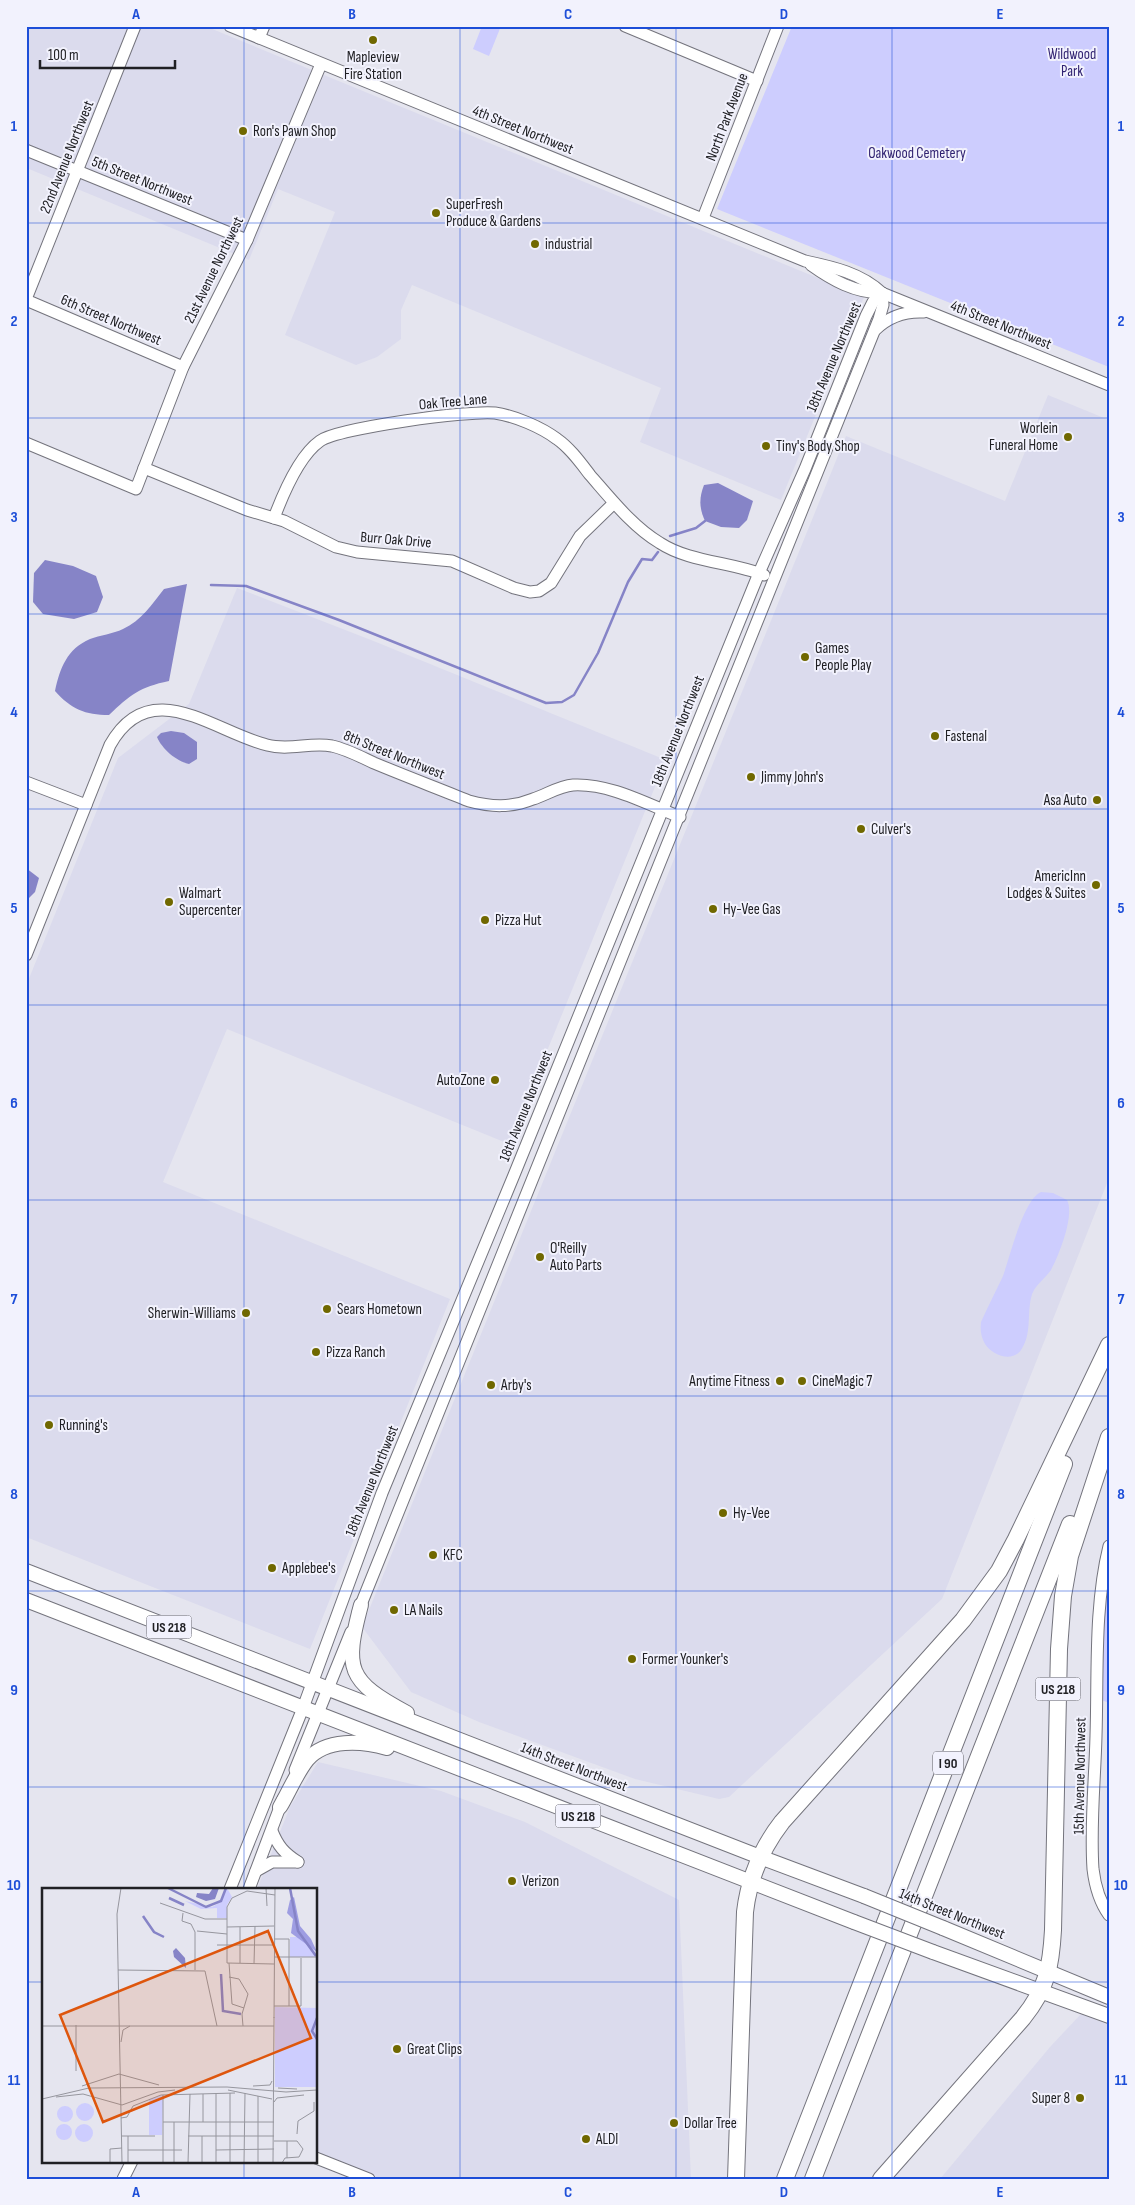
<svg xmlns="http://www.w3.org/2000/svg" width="1135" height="2205" font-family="'Sofia Sans Condensed',sans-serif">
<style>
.built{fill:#dbdbed}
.green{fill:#cdcdfe}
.water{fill:#8684c7}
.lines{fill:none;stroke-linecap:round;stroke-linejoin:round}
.stream{stroke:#8684c7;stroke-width:2.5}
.minor-casing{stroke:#74747d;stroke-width:13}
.major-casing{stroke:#74747d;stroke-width:16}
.highway-casing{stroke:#74747d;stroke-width:18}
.minor{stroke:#fff;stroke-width:11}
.major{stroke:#fff;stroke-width:14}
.highway{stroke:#fff;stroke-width:16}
.major-bridge-casing{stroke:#74747d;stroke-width:16;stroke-linecap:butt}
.major-bridge{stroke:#fff;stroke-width:14}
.grid{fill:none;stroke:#1d4ed8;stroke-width:1;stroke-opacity:0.55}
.poi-dot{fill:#706800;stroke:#f2f2fd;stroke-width:2}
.labels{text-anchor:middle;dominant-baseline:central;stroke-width:4;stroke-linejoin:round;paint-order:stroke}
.shield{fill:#f2f2fd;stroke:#5f5f65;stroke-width:1}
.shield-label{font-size:14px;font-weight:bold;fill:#202024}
.park-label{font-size:15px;fill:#302271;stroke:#f2f2fd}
.poi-label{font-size:15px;fill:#202024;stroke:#f2f2fd;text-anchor:start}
.street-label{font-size:15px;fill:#202024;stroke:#f2f2fd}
.inset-river{fill:none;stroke:#8684c7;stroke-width:2.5}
.inset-road{fill:none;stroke:#96969e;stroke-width:1}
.view{fill:#de560d;fill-opacity:0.15;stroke:#de560d;stroke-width:2.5}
.inset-edge{fill:none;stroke:#202024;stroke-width:2.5}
.neatline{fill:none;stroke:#1d4ed8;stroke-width:2}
.grid-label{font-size:16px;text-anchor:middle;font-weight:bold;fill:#1d4ed8}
</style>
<rect width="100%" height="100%" fill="#e5e5ef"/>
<g class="built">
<polygon points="26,26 205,26 864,297 781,500 640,442 661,388 412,285 401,310 401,339 377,357 356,365 285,335 335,212 278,189 249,260 29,169 26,174"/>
<polygon points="1048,395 1109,420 1109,1178 942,1599 729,1797 719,1799 635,1779 479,1722 411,1692 362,1627 846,436 1005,501"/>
<polygon points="237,588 371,640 666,760 509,1144 227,1029 163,1182 450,1299 310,1649 26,1537 26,986 118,758 189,704"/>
<polygon points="318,1762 441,1791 525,1822 679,1900 691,2179 380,2179 316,2151 316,1889 257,1889 290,1807"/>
<polygon points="1081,2014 1109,2025 1109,2179 940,2179 1050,2047"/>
</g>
<g class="green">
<polygon points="482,26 501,26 489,56 473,49"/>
<polygon points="792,26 1109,26 1109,367 717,209"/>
<path d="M1041,1192l12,1 14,7c8,15 -8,55 -16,70 -6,9 -18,16 -20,28 -4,17 1,36 -10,52 -9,13 -29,5 -36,-6 -4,-7 -5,-14 -4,-22 7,-16 15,-31 22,-46 7,-19 20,-76 38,-84z"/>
<polygon points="1109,1556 1109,1703 1097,1698"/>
</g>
<g class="water">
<path d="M718,483l35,18 -6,19 -8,8 -18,-1 -16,-6c-6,-13 -6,-23 -1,-36z"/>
<polygon points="45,560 73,566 96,576 103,597 97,612 74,619 43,614 33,602 34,573"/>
<path d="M187,584l-18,97c-29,6 -39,14 -60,34 -24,0 -38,-6 -54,-24 5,-23 12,-42 35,-52 10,-4 23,-5 33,-10 18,-8 29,-25 41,-40z"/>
<path d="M171,731l13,2 13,9v17l-8,5c-13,-3 -27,-15 -32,-27l4,-4z"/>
<polygon points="26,868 39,878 35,892 26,901"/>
</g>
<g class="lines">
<g class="stream">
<polyline points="670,536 696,528 705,521"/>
<polyline points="211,585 246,586 339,620 546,703 562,702 574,695 598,653 628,582 642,559 652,560 658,552"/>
</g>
<g class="minor-casing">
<g id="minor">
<path d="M230,26l575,235c28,6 56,12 77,32"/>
<polyline points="625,26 757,81"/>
<polyline points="259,38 264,26"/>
<polyline points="26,150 247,240"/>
<polyline points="703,218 778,26"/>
<path d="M811,265c21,15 44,28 71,28l227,92"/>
<polyline points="26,299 135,26"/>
<polyline points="26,300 183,367"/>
<path d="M875,330c14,-14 30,-19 49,-18"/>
<polyline points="26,443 136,489 183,367 247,240 321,64"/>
<polyline points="144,468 247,510 284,521 336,547 357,552 452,561 514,588 530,592 539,591 551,583 580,536 614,503"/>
<path d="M274,518c9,-24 26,-63 46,-77 18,-13 150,-31 175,-28 20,3 46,14 62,26 13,9 23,23 33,36 21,24 43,52 70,68 29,19 71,19 104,32"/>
<polyline points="26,782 86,805"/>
<path d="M26,955l84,-210c40,-72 104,-13 157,0 22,6 43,-3 65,1 14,3 29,11 42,17 31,13 63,25 95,38 22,6 42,7 64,-2 13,-4 26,-13 40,-14 36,-2 74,19 107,32"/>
<path d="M1109,1546c-15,61 -11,127 -13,190 -1,43 -6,89 -3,133 2,17 6,32 16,46"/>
<polyline points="358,1612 879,319 883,305 882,293"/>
<polyline points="295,1770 351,1632"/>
<path d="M272,1831c6,15 12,22 26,31"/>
<polyline points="256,1871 272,1862 298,1862"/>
<polyline points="230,1889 303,1708 382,1493 514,1175 759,573 805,469 866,316 873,302 882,293"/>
<polyline points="249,1889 283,1799"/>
<polyline points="316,2158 369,2179"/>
<polyline points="123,2179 132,2161"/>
</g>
</g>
<g class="major-casing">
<g id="major">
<polyline points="26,1571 760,1857 864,1896"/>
<polyline points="26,1600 854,1922"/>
<path d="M361,1605c-17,64 -14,76 46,108"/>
<path d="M280,1807c9,-15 16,-33 27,-47 19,-22 55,-19 80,-12"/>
<polyline points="943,1928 1109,1997"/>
<polyline points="933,1952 1109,2016"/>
</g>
</g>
<g class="highway-casing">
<g id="highway">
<path d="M736,2179l9,-267c4,-34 16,-63 37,-90l181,-202 36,-49 17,-32 93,-194"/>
<polyline points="785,2179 1064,1464"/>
<polyline points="813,2179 1070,1524"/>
<path d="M881,2179l142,-161c24,-30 28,-51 30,-88l6,-281 4,-53 7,-40 39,-119"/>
</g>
</g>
<use href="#minor" class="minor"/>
<use href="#major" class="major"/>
<use href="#highway" class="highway"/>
<g class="major-bridge-casing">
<g id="major-bridge">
<polyline points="864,1896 943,1928"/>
<polyline points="854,1922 933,1952"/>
</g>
</g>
<use href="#major-bridge" class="major-bridge"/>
</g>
<path class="grid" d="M244,26v1863M460,26v2153M676,26v2153M892,26v2153M26,223h1083M26,418h1083M26,614h1083M26,809h1083M26,1005h1083M26,1200h1083M26,1396h1083M26,1591h1083M26,1787h1083M26,1982h18M316,1982h793M244,2161v18"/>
<g class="poi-dot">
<circle cx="373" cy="40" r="5"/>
<circle cx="243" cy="131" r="5"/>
<circle cx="436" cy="213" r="5"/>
<circle cx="535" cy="244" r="5"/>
<circle cx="1068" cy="437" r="5"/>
<circle cx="766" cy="446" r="5"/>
<circle cx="805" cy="657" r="5"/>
<circle cx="935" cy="736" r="5"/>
<circle cx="751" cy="777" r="5"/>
<circle cx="1097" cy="800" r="5"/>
<circle cx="861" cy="829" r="5"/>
<circle cx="1096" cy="885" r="5"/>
<circle cx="169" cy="902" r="5"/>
<circle cx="713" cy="909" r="5"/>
<circle cx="485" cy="920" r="5"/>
<circle cx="495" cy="1080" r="5"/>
<circle cx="540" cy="1257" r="5"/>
<circle cx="327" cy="1309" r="5"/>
<circle cx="246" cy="1313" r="5"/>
<circle cx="316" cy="1352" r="5"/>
<circle cx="780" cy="1381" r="5"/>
<circle cx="802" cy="1381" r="5"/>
<circle cx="491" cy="1385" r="5"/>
<circle cx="49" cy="1425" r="5"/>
<circle cx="723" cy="1513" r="5"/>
<circle cx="433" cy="1555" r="5"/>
<circle cx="272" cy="1568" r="5"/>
<circle cx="394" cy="1610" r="5"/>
<circle cx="632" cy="1659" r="5"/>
<circle cx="512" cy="1881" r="5"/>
<circle cx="397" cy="2049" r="5"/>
<circle cx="1080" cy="2098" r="5"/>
<circle cx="674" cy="2123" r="5"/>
<circle cx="586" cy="2139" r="5"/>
</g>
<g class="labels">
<g class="shield">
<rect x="146.5" y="1615.5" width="45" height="23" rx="4"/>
<rect x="1035.5" y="1677.5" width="45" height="23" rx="4"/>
<rect x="933" y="1751.5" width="30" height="23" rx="4"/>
<rect x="555.5" y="1804.5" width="45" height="23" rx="4"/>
</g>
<g class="shield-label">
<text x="169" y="1627">US 218</text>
<text x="1058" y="1689">US 218</text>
<text x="948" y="1763">I 90</text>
<text x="578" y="1816">US 218</text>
</g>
<g class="park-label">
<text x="1072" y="54">Wildwood<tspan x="1072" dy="17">Park</tspan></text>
<text x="917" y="153">Oakwood Cemetery</text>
</g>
<g class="poi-label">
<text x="373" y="57" text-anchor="middle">Mapleview<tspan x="373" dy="17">Fire Station</tspan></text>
<text x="253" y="131">Ron's Pawn Shop</text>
<text x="446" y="204">SuperFresh<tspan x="446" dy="17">Produce &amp; Gardens</tspan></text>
<text x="545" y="244">industrial</text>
<text x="1058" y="428" text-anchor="end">Worlein<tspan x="1058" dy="17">Funeral Home</tspan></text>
<text x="776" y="446">Tiny's Body Shop</text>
<text x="815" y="648">Games<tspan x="815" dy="17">People Play</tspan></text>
<text x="945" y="736">Fastenal</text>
<text x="761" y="777">Jimmy John's</text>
<text x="1087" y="800" text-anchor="end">Asa Auto</text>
<text x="871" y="829">Culver's</text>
<text x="1086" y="876" text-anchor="end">AmericInn<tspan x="1086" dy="17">Lodges &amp; Suites</tspan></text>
<text x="179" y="893">Walmart<tspan x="179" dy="17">Supercenter</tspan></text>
<text x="723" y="909">Hy-Vee Gas</text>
<text x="495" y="920">Pizza Hut</text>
<text x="485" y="1080" text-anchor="end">AutoZone</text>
<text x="550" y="1248">O'Reilly<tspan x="550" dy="17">Auto Parts</tspan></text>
<text x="337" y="1309">Sears Hometown</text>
<text x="236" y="1313" text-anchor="end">Sherwin-Williams</text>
<text x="326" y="1352">Pizza Ranch</text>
<text x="770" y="1381" text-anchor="end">Anytime Fitness</text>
<text x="812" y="1381">CineMagic 7</text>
<text x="501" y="1385">Arby's</text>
<text x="59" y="1425">Running's</text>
<text x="733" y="1513">Hy-Vee</text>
<text x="443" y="1555">KFC</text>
<text x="282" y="1568">Applebee's</text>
<text x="404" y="1610">LA Nails</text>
<text x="642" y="1659">Former Younker's</text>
<text x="522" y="1881">Verizon</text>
<text x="407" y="2049">Great Clips</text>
<text x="1070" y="2098" text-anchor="end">Super 8</text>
<text x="684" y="2123">Dollar Tree</text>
<text x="596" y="2139">ALDI</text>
</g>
<g class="street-label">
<text transform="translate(727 117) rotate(-69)">North Park Avenue</text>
<text transform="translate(523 130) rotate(22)">4th Street Northwest</text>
<text transform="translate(67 157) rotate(-68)">22nd Avenue Northwest</text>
<text transform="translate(142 181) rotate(22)">5th Street Northwest</text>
<text transform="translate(214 270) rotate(-64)">21st Avenue Northwest</text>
<text transform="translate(111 320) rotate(23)">6th Street Northwest</text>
<text transform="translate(1001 325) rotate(22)">4th Street Northwest</text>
<text transform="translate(834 357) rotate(-67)">18th Avenue Northwest</text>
<text transform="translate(453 402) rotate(-5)">Oak Tree Lane</text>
<text transform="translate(396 540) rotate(5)">Burr Oak Drive</text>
<text transform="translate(678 731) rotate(-68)">18th Avenue Northwest</text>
<text transform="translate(394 755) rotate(22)">8th Street Northwest</text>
<text transform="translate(526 1106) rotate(-68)">18th Avenue Northwest</text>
<text transform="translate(372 1481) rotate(-68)">18th Avenue Northwest</text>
<text transform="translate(574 1767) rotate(21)">14th Street Northwest</text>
<text transform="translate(1080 1776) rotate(-89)">15th Avenue Northwest</text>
<text transform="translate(952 1914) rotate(22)">14th Street Northwest</text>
</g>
</g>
<g transform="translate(42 1888)">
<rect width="275" height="275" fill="#e5e5ef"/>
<path d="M185,0l5,9 -5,8v13h-10v-10l-16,1 -16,-8 27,6 9,-5zM248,49h19l8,20h-27zM233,119l42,1v79h-42zM121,207l-1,40h-13v-36zM34 224a9 9 0 1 1 18 0a9 9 0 1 1-18 0ZM15 226a8 8 0 1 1 16 0a8 8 0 1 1-16 0ZM14 244a8 8 0 1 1 16 0a8 8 0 1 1-16 0ZM33 245a9 9 0 1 1 18 0a9 9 0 1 1-18 0Z" fill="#cdcdfe"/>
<path d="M252,9l6,29 11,13 6,13 -26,-19 2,-14 -6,-6 3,-13z" fill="#9e9de2"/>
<path d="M171,0h6l-4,11 -9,2 -10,-4 1,-4 12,1zM134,60l9,10 1,10 -12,-11 -1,-6z" fill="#8684c7"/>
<path class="inset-river" d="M126,0l38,19 15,-6 5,-13M248,0l8,43 18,25M127,10l15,7M101,28l11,16 10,5M179,86l2,37 18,3M275,130l-5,13 5,8"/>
<path class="inset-road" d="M79,0l-4,26 5,249M224,0l1,18M118,15l45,16h22M141,25l-1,8 9,3 4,8v38M185,39l47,-1M155,43l30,3M232,51h15v67M175,57h57M232,69h43M187,75l3,41 12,4M198,75v-36M212,76l1,-38M232,76l-47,-1v-56l5,-9 15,-7 28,4M76,82l87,1 12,55M187,89l10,2 9,15 -6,20 1,12M232,118h27v-48M232,130l1,-130M34,137v46M0,138h232M79,154l2,-12 7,-4M40,198l37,-12 40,11M211,198l17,-1 2,-4M236,200l19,1M186,202l44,9M216,208v67M14,209l27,-3 39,11 36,-13 17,-2M0,211l47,-11 138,-1 59,5 31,-2M232,214l3,-4 27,-3M79,230l6,-1 6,-11 28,-11 74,-2M121,234h111M161,234v-28M255,246l1,-13 16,-10v-9M79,248h34M86,248v27M146,248h86M232,253h23l6,8M245,253v17M86,262h54M174,262l58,-1M68,275v-14l12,-1M121,275v-68M132,275v-41M146,275l2,-69M160,275v-27M174,275v-69M188,275v-70M202,275l1,-70M231,275l1,-146M240,275l3,-5 14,-1 4,-8"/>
<path class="view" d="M226,43l43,107 -208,84 -43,-107z"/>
<rect width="275" height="275" class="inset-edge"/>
</g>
<rect width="1135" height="2205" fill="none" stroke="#f2f2fd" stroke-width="55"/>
<path d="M40 60v8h135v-8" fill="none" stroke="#202024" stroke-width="2.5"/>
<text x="48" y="60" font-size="15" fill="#202024" stroke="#f2f2fd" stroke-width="4" paint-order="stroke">100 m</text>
<rect x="28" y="28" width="1080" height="2150" class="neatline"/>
<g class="grid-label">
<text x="136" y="19">A</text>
<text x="352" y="19">B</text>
<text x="568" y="19">C</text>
<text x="784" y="19">D</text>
<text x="1000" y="19">E</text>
<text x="14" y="131">1</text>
<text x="1121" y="131">1</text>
<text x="14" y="326">2</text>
<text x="1121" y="326">2</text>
<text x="14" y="522">3</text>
<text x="1121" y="522">3</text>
<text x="14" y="717">4</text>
<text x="1121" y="717">4</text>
<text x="14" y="913">5</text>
<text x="1121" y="913">5</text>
<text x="14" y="1108">6</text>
<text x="1121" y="1108">6</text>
<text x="14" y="1304">7</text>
<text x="1121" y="1304">7</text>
<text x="14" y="1499">8</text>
<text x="1121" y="1499">8</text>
<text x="14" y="1695">9</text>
<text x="1121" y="1695">9</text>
<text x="14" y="1890">10</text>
<text x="1121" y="1890">10</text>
<text x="14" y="2085">11</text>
<text x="1121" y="2085">11</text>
<text x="136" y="2197">A</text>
<text x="352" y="2197">B</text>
<text x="568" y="2197">C</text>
<text x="784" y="2197">D</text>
<text x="1000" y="2197">E</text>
</g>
</svg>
